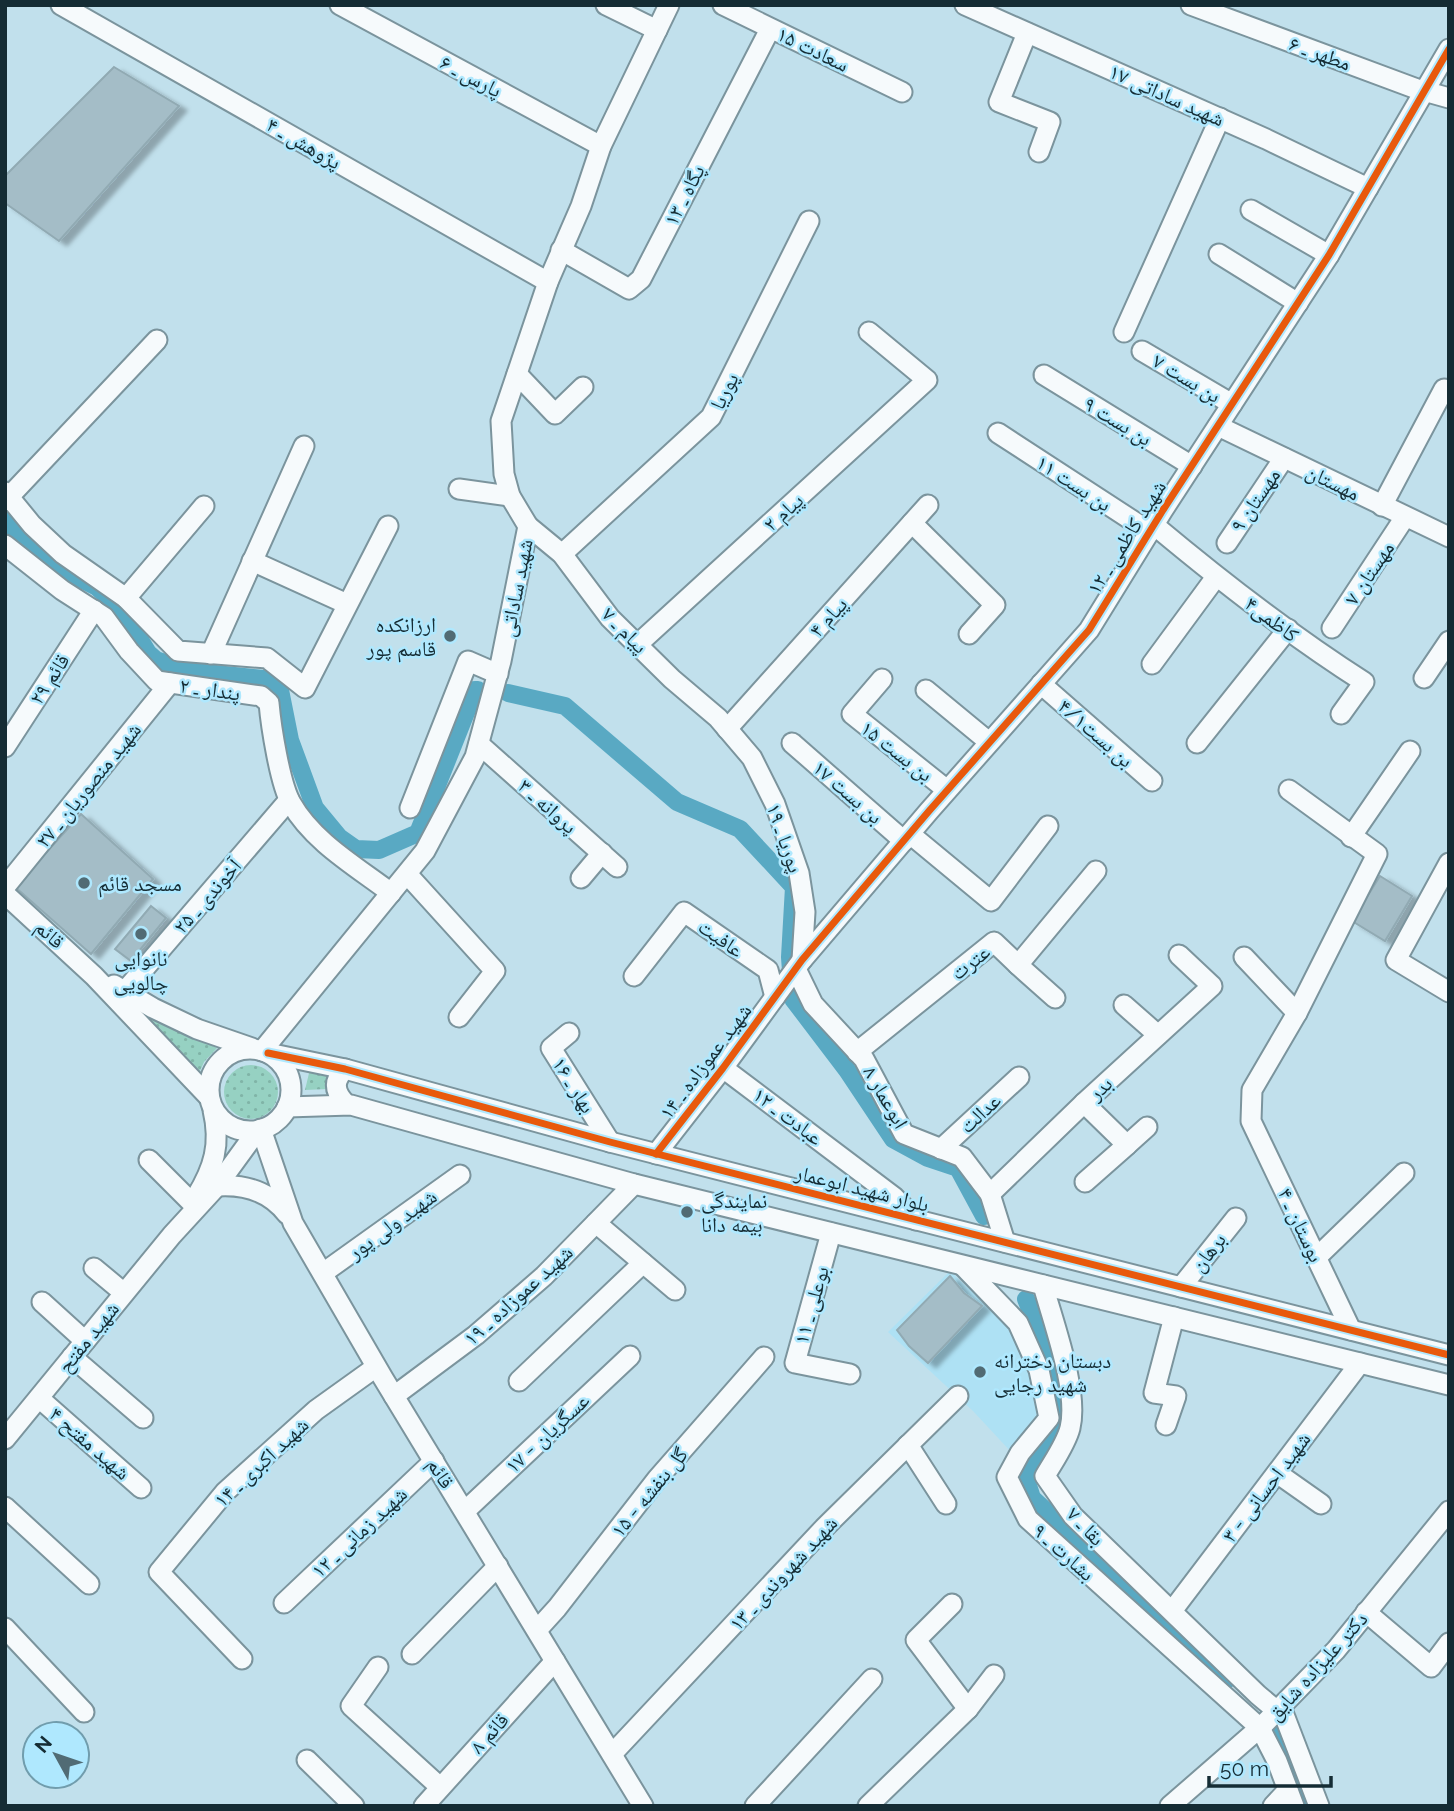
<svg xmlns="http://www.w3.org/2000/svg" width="1454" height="1811" font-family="Raleway,'Noto Naskh Arabic',sans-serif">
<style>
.built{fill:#aee1f4}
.grass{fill:url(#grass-dots)}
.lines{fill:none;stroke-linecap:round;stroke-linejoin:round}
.canal{stroke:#59a9c3;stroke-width:18}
.building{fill:#a4bdc7;stroke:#91aab3;stroke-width:2;filter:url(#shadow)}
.minor-casing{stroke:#7b949d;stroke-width:23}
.minor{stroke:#f6fafc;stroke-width:19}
.cycleway-casing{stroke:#afe8fe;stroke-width:11}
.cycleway{stroke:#e8590c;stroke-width:7}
.poi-dot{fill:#516b74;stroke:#afe8fe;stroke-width:2.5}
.labels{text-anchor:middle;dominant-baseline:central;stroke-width:5;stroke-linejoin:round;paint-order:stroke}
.street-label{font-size:21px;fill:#152c34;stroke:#afe8fe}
.poi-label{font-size:21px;fill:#152c34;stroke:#afe8fe;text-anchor:start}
</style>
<defs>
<pattern id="grass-dots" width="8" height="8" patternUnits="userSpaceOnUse" patternTransform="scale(1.75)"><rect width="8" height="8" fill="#96d1c2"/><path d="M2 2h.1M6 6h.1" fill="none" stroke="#80b4a7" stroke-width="1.8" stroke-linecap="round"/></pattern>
<filter id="shadow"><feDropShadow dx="8" dy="4.5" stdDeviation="2" flood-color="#0004"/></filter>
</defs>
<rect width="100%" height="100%" fill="#c1e0ec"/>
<polygon class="built" points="950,1271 1016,1333 1044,1415 1013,1454 973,1411 888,1332"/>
<g class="grass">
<polygon points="127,1002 217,1048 204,1062 200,1071"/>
<circle cx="251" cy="1092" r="27"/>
<polygon points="310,1069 328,1072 328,1089 305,1090"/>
</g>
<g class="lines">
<g class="canal">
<polyline points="5,516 17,533 71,574 97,587 121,609 148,653 156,660 188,671 263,679 280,690 290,740 315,808 339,837 356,849 379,850 418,833 475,690 478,690"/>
<polyline points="508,693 565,706 677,802 740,829 794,887 790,957 793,999 847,1070 893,1139 928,1158 958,1168 984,1216"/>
<polyline points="1026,1299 1037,1326 1063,1405 1061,1422 1046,1437 1025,1476 1032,1498 1228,1679"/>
<polyline points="1277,1729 1307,1799"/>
</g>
</g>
<g class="building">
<polygon points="114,67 179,106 59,241 5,203 5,176"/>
<polygon points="81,814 153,879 91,954 15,887"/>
<polygon points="1380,876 1412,896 1385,941 1352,921"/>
<polygon points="151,906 166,918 131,961 115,949"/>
<polygon points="950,1276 964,1293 982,1306 928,1363 909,1346 897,1330"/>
</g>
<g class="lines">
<g class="minor-casing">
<g id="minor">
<polyline points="61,5 548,282"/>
<polyline points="340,5 601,146"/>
<polyline points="606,5 657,30"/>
<polyline points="723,5 902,92"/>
<polyline points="965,5 1266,139 1368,188"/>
<polyline points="1191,5 1417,89 1449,98"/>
<polyline points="1027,33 999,102 1050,122 1039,152"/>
<polyline points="1251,210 1329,255"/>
<polyline points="561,250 629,289 641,279 770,29"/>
<polyline points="1219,254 1298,303"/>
<polyline points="1124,332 1220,118"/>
<polyline points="1142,351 1232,404"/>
<polyline points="517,374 555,414 583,387"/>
<polyline points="1044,375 1192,466"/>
<polyline points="1218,426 1449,537"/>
<polyline points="998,433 1150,532"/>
<polyline points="459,489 510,496"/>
<polyline points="5,492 32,525 63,554 126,598 178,651 267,658 305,688 388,526"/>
<polyline points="5,501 157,340"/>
<polyline points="1382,506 1444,389"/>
<polyline points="912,523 995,605 969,634"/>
<path d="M1154,525c67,56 136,110 210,157l-23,32"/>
<polyline points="528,526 562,554 610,618 672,679 718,718 752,758 775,804 799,873 805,912 802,960"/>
<polyline points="1227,543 1284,458"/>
<path d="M5,545l57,45 42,27 25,34 28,30 104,15 8,7c2,23 11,81 22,100 22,39 66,64 100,90"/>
<polyline points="562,554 711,417 809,221"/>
<polyline points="252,561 347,604"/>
<polyline points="126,598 204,506"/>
<polyline points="1332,628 1405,517"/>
<polyline points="638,644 927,380 869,332"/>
<polyline points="211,654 304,446"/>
<polyline points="1152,664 1216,577"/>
<polyline points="1424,678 1449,641"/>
<polyline points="882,679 852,714 947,790"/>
<polyline points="1041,684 1152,781"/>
<polyline points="926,690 989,742"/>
<polyline points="727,729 928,505"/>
<polyline points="792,743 904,841"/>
<polyline points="1197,743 1288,629"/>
<polyline points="479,744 617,867"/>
<polyline points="5,747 94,610"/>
<polyline points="1289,790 1377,854 1297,1013 1252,1090 1251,1121 1351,1330"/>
<polyline points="410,808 468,661 498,674"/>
<polyline points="910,834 991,901 1048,826"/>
<polyline points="1351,837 1410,751"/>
<polyline points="1449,863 1396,960 1449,992"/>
<polyline points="407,874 495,971 459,1017"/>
<polyline points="581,878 602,853"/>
<polyline points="5,887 170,683"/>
<polyline points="5,894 94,976 208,1096"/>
<polyline points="1244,957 1297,1013"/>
<polyline points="1018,965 1055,998"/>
<polyline points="796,969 813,1004 864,1059 904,1134 962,1157 990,1194 1005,1242"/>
<polyline points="634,976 684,912 768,970 775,997"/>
<polyline points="114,985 153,1008 197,1029 252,1048"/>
<polyline points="125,991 289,800"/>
<polyline points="1124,1005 1158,1035"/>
<polyline points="569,1033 551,1048 610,1142"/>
<circle cx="250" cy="1090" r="41"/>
<polyline points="262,1051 425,851 475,757 501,661 528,526 510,496 504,474 501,421 548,282 581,206 601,146 669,5"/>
<polyline points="857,1052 994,942 1018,965 1096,871"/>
<polyline points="268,1053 345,1069 610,1142 1449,1355"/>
<polyline points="723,1068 894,1197 916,1220"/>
<path d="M345,1069c-12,12 -11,22 0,34"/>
<polyline points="1084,1103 1127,1145 1085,1182"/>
<polyline points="287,1107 351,1105 634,1184 1449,1385"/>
<polyline points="261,1129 293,1223 383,1378 643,1806"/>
<polyline points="1127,1145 1147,1127"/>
<polyline points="941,1149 1019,1077"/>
<polyline points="656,1154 723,1068 802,960 929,811 1089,630 1163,510 1329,255 1449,49"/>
<polyline points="149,1160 192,1203"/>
<path d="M217,1186c28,-2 53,6 70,28"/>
<polyline points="990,1194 1084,1103 1212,986 1179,955"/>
<path d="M196,1197c18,-29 25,-53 17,-87"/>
<polyline points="596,1223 675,1290"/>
<polyline points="831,1233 795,1363 850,1374"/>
<polyline points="1316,1258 1404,1173"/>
<polyline points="964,1267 1018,1323 1039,1370 1049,1418 1020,1453 1007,1477 1028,1519 1260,1728 1277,1761 1294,1806"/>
<polyline points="94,1268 124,1293"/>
<polyline points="323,1273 460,1175"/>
<path d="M1043,1285c10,37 36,106 27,143 -4,16 -17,34 -25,48l28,40 185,179 19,16"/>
<polyline points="1181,1287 1236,1218"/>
<polyline points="42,1302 85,1341"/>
<polyline points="72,1357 143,1418"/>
<polyline points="519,1381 643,1263"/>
<polyline points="394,1396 476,1335 544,1276 634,1184"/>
<polyline points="39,1398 141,1488"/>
<polyline points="1166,1425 1176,1396 1154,1393 1174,1317"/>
<polyline points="5,1439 172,1235 217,1186 257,1131"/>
<polyline points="908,1445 946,1504"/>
<polyline points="1277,1473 1321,1504"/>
<polyline points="5,1507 89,1584"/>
<polyline points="465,1511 630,1356"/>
<polyline points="284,1603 434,1461"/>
<polyline points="952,1604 916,1640 968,1709"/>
<polyline points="1172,1611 1360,1363"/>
<polyline points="1366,1612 1431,1667 1449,1643"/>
<polyline points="5,1628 84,1712"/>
<polyline points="537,1630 557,1608 657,1479 764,1357"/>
<polyline points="412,1654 498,1566"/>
<polyline points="242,1659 159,1572 225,1492 316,1410 376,1367"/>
<polyline points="378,1667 351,1706 440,1787"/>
<polyline points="1281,1707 1319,1806"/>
<polyline points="612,1754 824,1528 958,1396"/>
<polyline points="307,1760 354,1806"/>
<polyline points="424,1806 555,1661"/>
<polyline points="755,1806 872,1679"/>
<polyline points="868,1806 968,1709 994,1675"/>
<polyline points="1170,1806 1263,1725 1336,1650 1449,1511"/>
<polyline points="1273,1806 1288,1790"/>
</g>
</g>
<use href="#minor" class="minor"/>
<g class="cycleway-casing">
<g id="cycleway">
<polyline points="268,1053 345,1069 610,1142 1449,1355"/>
<polyline points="656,1154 723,1068 802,960 929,811 1089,630 1163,510 1329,255 1449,49"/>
</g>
</g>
<use href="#cycleway" class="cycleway"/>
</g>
<g class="poi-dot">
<circle cx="450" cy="636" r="7"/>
<circle cx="84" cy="883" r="7"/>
<circle cx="141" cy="934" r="7"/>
<circle cx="687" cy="1212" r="7"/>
<circle cx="980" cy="1372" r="7"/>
</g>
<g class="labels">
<g class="street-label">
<text transform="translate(813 49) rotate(26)">سعادت ۱۵</text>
<text transform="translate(1320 53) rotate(20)">مطهر ـ ۶</text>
<text transform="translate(471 76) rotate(28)">پارس ـ ۶</text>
<text transform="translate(1167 95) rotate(24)">شهید ساداتی ۱۷</text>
<text transform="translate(304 143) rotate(30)">پژوهش ـ ۴</text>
<text transform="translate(684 195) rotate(-63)">پگاه ـ ۱۳</text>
<text transform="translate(1187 378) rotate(31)">بن بست ۷</text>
<text transform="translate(724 391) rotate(-63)">پوریا</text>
<text transform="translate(1118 421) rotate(31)">بن بست ۹</text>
<text transform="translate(1333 482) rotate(26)">مهستان</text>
<text transform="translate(1074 483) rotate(33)">بن بست ۱۱</text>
<text transform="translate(1255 500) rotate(-56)">مهستان ۹</text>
<text transform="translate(783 512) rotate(-42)">پیام ۲</text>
<text transform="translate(1126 537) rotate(-58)">شهید کاظمی ـ ۱۲</text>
<text transform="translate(1369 573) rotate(-56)">مهستان ۷</text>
<text transform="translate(516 588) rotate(-79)">شهید ساداتی</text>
<text transform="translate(828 617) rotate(-48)">پیام ۴</text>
<text transform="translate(1272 619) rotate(37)">کاظمی۴</text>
<text transform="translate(625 630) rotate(46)">پیام ـ ۷</text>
<text transform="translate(49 679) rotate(-57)">قائم ۲۹</text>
<text transform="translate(210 689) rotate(8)">پندار ـ ۲</text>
<text transform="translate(1096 733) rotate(41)">بن بست۴/۱</text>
<text transform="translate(897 751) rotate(38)">بن بست ۱۵</text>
<text transform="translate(88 785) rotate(-51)">شهید منصوریان ـ ۲۷</text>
<text transform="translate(848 792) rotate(41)">بن بست ۱۷</text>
<text transform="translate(548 806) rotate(42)">پروانه ـ ۳</text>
<text transform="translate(785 838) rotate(71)">پوریا ـ ۱۹</text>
<text transform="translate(207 896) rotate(-49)">آخوندی ـ ۲۵</text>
<text transform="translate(50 934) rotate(42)">قائم</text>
<text transform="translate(721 938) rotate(35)">عافیت</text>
<text transform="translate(970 962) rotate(-38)">عترت</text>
<text transform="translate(705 1061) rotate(-53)">شهید عموزاده ـ ۱۴</text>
<text transform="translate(574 1085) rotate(58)">بهار ـ ۱۶</text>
<text transform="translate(1100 1088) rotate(-42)">بدر</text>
<text transform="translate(886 1097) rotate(60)">ابوعمار ۸</text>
<text transform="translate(980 1113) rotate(-43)">عدالت</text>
<text transform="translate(788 1116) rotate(37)">عبادت ـ ۱۲</text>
<text transform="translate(862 1188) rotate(14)">بلوار شهید ابوعمار</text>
<text transform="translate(392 1224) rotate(-36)">شهید ولی پور</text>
<text transform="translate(1301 1225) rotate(65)">بوستان ـ ۴</text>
<text transform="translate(1208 1252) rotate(-52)">برهان</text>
<text transform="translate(518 1295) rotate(-42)">شهید عموزاده ـ ۱۹</text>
<text transform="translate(811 1305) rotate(-74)">بوعلی ـ ۱۱</text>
<text transform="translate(88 1337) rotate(-51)">شهید مفتح</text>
<text transform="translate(547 1433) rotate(-43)">عسگریان - ۱۷</text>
<text transform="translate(90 1443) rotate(41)">شهید مفتح ۴</text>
<text transform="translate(261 1462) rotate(-43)">شهید اکبری ـ ۱۴</text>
<text transform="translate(441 1473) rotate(58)">قائم</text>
<text transform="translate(1266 1487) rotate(-53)">شهید احسانی - ۳</text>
<text transform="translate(649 1492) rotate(-51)">گل بنفشه - ۱۵</text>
<text transform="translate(1086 1526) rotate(47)">بقا ـ ۷</text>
<text transform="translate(359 1532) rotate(-43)">شهید زمانی ـ ۱۲</text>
<text transform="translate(1064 1552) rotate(42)">بشارت ـ ۹</text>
<text transform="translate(783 1573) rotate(-47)">شهید شهروندی ـ ۱۳</text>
<text transform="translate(1317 1666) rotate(-48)">دکتر علیزاده شایق</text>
<text transform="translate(489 1733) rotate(-48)">قائم ۸</text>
</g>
<g class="poi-label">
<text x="436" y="624" text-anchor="end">ارزانکده<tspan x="436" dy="24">قاسم پور</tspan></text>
<text x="98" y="883">مسجد قائم</text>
<text x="141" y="958" text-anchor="middle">نانوایی<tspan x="141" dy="24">چالویی</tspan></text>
<text x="701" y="1200">نمایندگی<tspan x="701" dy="24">بیمه دانا</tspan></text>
<text x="994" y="1360">دبستان دخترانه<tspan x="994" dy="24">شهید رجایی</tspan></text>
</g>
</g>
<rect width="1454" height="1811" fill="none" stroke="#152c34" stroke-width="14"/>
<g transform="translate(56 1755) rotate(310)"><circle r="33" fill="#afe8fe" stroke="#719dad" stroke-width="2"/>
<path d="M0-5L12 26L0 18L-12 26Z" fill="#516b74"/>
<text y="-10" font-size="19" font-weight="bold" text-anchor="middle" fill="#152c34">N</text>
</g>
<path d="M1209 1776v10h122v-10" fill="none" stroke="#152c34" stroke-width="3.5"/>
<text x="1220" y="1776" font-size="21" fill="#152c34" stroke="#afe8fe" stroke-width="5" paint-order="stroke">50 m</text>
</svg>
